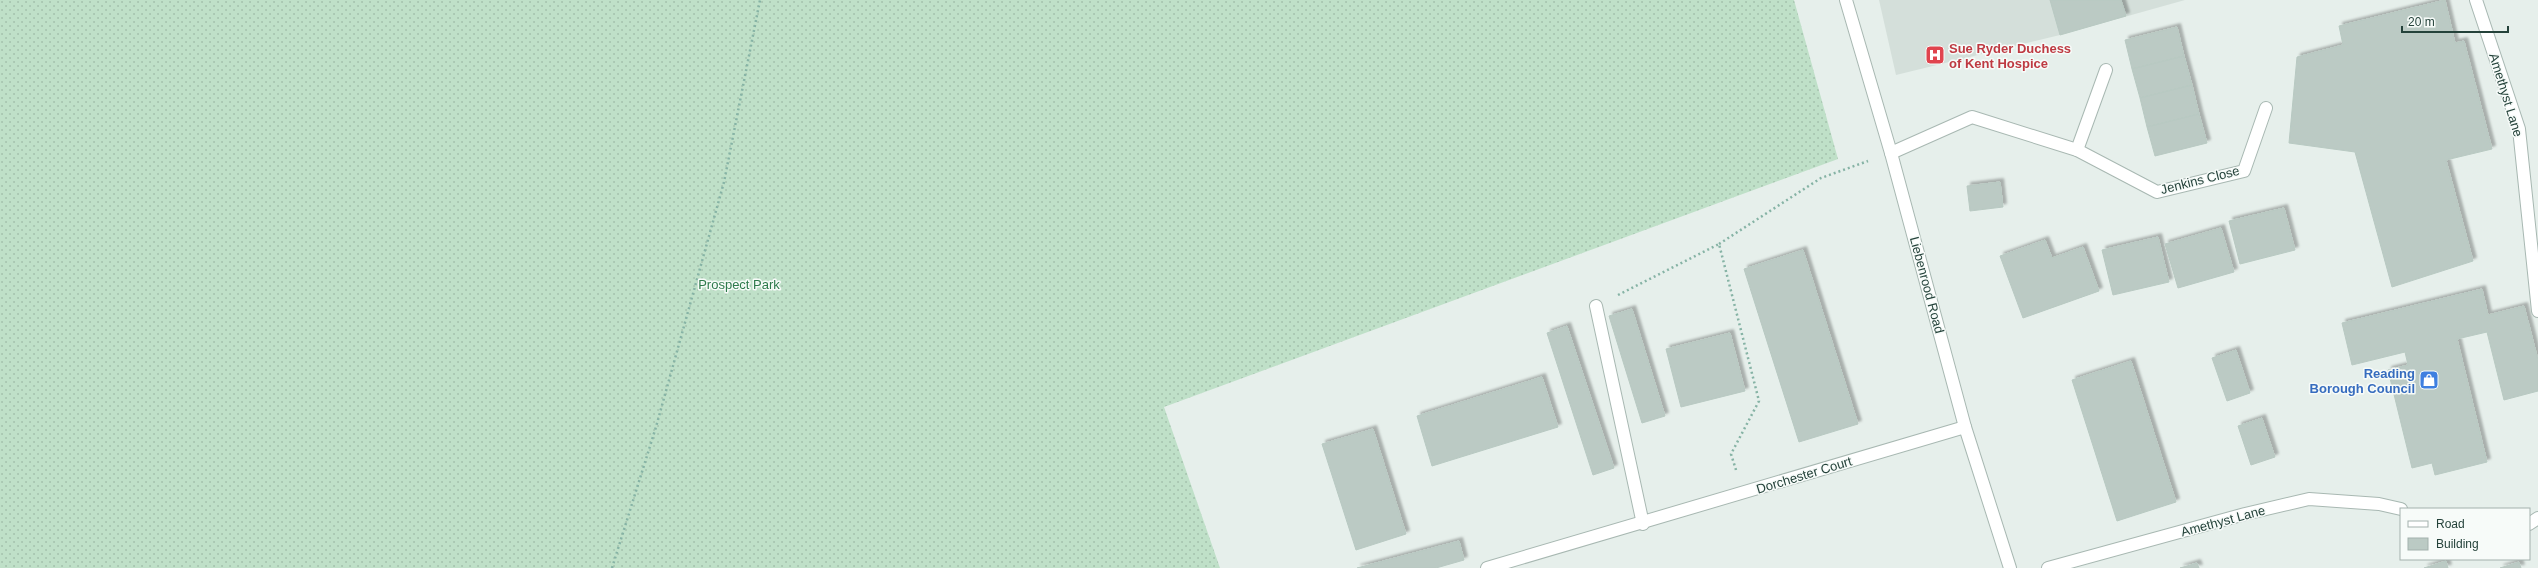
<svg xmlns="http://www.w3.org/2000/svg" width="2538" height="568" font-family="Helvetica,sans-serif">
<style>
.built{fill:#d4dfda}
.grass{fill:url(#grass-dots)}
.building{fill:#bbcac4;stroke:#b8c9c2;filter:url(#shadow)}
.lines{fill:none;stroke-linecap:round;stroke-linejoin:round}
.minor-casing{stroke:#a8b8b2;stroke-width:14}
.path{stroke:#86b3a5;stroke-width:2.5;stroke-dasharray:2 3;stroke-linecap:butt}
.minor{stroke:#fff;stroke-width:12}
.labels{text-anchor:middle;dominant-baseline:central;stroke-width:3;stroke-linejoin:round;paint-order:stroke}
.health-label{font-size:13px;font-weight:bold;fill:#be3a42;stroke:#f7fbf9;text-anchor:start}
.street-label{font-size:13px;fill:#24423a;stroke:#f7fbf9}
.park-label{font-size:13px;fill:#2d7a4b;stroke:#f7fbf9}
.shop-label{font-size:13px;font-weight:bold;fill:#366cbe;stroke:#f7fbf9;text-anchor:end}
</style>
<defs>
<pattern id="grass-dots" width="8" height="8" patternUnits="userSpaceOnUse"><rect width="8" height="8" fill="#bfe0c8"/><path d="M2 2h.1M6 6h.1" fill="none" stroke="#a4c1ad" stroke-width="1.8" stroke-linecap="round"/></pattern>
<filter id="shadow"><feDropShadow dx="3.5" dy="-3.5" stdDeviation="1" flood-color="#0004"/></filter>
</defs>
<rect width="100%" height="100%" fill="#e6efeb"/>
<polygon class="built" points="1879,0 2185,0 2060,35 1896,75"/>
<polygon class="grass" points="0,0 1794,0 1838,159 1164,407 1220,568 0,568"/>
<g class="building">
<polygon points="2050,0 2121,0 2126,16 2060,35"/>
<polygon points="2445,0 2455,43 2464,41 2492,149 2446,160 2473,261 2392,287 2355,152 2289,143 2297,57 2343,45 2339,26"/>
<polygon points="2177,27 2184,56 2132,69 2125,40"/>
<polygon points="2184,56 2192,85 2140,98 2132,69"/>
<polygon points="2192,85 2199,114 2147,127 2140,98"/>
<polygon points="2199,114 2207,143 2155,156 2147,127"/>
<polygon points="2000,182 2003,207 1970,211 1967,186"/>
<polygon points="2284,208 2295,250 2240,264 2229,221"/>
<polygon points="2221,228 2234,272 2178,288 2165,244"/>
<polygon points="2158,237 2169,282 2113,295 2102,250"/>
<polygon points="2045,240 2052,258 2083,247 2099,291 2023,318 2000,256"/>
<polygon points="1803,250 1858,424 1799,442 1744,269"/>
<polygon points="2482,289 2488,315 2524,306 2538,360 2538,391 2504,400 2487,332 2457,339 2487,462 2435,475 2432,463 2412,468 2388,370 2408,365 2405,352 2352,365 2342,323"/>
<polygon points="1632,309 1665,416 1642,423 1609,316"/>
<polygon points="1567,326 1614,468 1593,475 1547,333"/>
<polygon points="1730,333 1745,391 1681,407 1666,349"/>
<polygon points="2236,350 2250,393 2227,401 2212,358"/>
<polygon points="2131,361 2176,502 2117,521 2072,380"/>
<polygon points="1542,377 1558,427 1432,466 1417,416"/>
<polygon points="2262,418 2275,457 2251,465 2238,426"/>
<polygon points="1373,429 1406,534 1356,550 1322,444"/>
<polygon points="1459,541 1464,560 1436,568 1357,568"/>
<polygon points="2446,561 2448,568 2424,568"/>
<polygon points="2519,562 2521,568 2500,568"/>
<polygon points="2197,563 2199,568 2180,568"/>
</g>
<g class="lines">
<g class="minor-casing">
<g id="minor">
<polyline points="1846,0 1891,153 1965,427 2010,568"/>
<polyline points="2476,0 2519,129 2538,311"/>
<polyline points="2077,150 2106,70"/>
<polyline points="1891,153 1972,117 2077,150 2157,192 2244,171 2266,108"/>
<polyline points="1596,306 1643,524"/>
<polyline points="2529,524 2538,518"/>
<polyline points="1487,568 1965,427"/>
<polyline points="2048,568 2245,514 2309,499 2379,504 2401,509"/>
</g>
</g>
<g class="path">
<polyline points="1719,244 1821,178 1868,161"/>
<polyline points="1618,295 1719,244 1759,401 1731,454 1736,470"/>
<polyline points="612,568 656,427 724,182 760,0"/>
</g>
<use href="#minor" class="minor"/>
</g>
<defs>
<g id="hospital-square" transform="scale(1)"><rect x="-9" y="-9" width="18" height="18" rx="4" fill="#e0444e" stroke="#f7fbf9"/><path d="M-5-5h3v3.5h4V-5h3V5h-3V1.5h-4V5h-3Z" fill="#fff"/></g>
<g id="shop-square" transform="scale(1)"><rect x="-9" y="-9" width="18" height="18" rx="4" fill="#3f7fe0" stroke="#f7fbf9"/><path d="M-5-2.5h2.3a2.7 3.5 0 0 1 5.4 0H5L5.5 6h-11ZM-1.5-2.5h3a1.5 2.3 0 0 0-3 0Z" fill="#fff"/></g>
</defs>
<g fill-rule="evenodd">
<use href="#hospital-square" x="1935" y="55"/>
<use href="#shop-square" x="2429" y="380"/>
</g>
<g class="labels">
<g class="health-label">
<text x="1949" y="48">Sue Ryder Duchess<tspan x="1949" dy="15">of Kent Hospice</tspan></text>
</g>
<g class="street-label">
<text transform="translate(2506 95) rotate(73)">Amethyst Lane</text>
<text transform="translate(2200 180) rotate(-14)">Jenkins Close</text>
<text transform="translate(1927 285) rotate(75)">Liebenrood Road</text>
<text transform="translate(1804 475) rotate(-17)">Dorchester Court</text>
<text transform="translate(2223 521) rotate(-15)">Amethyst Lane</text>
</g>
<g class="park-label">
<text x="739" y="284">Prospect Park</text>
</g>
<g class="shop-label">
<text x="2415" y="373">Reading<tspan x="2415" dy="15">Borough Council</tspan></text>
</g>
</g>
<rect x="2400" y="508" width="130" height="52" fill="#f7fbf9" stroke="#a3b1ad"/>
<rect x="2408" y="521" width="20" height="6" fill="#ffffff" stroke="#a3b1ad"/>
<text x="2436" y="528" font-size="12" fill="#24423a">Road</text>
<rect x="2408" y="538" width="20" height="12" fill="#bbcac4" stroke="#a3b1ad"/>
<text x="2436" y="548" font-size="12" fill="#24423a">Building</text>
<path d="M2402 26v6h106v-6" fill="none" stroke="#24423a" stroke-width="2"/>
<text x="2408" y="26" font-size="12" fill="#24423a" stroke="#f7fbf9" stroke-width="3" paint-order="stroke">20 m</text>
</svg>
